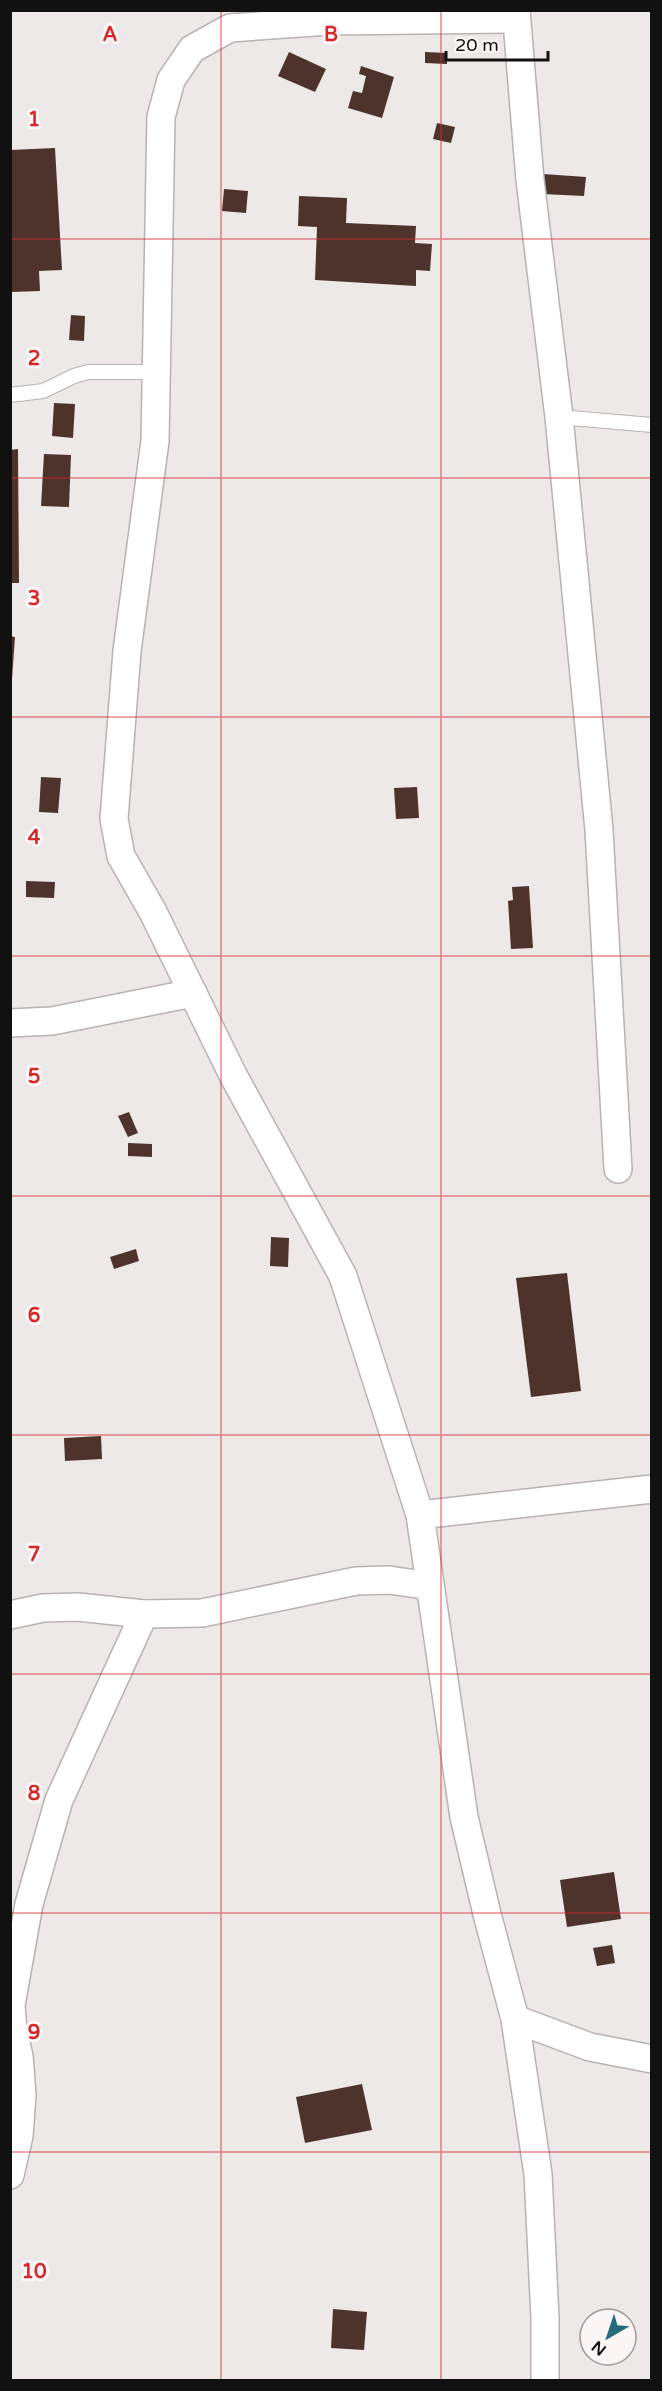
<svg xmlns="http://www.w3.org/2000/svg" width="662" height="2391" font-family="'Varela Round',sans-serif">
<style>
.building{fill:#4e332d}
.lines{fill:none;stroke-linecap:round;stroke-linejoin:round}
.service-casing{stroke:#b8b3b2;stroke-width:16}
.minor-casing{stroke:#b8b3b2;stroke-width:30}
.service{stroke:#fff;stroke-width:14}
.minor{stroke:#fff;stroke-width:27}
.grid{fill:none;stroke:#d62828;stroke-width:1.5;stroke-opacity:0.55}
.grid-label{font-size:20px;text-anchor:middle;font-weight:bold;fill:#d62828;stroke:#fbf6f5;stroke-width:6;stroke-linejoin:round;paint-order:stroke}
</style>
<rect width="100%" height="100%" fill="#ede9e8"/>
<g class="building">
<polygon points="289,52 326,69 315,92 278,76"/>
<polygon points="425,52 447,53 447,64 425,63"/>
<polygon points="361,66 394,77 382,118 348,108 353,91 362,93 366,76 359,74"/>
<polygon points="437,123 455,127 451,143 433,139"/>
<polygon points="55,148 62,270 39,271 40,291 12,292 10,150"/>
<polygon points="543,174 586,177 584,196 542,194"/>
<polygon points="224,189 248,191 246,213 222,211"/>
<polygon points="299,196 347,198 346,223 416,226 415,243 432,244 430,271 416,270 416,286 315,280 317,227 298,226"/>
<polygon points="71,315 85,316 84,341 69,340"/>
<polygon points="54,403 75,404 73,438 52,436"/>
<polygon points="18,449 19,583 10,583 10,450"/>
<polygon points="44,454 71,455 69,507 41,506"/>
<polygon points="10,636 15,637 12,679 10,679"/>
<polygon points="41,777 61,778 58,813 39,812"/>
<polygon points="417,787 419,818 396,819 394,788"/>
<polygon points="26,881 55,882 54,898 26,897"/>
<polygon points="529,886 533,948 511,949 508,901 513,900 512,887"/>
<polygon points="129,1112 138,1133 128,1137 118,1116"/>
<polygon points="128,1143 152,1144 152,1157 128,1156"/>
<polygon points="271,1237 289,1238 288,1267 270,1266"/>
<polygon points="136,1249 139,1261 114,1269 110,1257"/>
<polygon points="567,1273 581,1391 531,1397 516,1278"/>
<polygon points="101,1436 102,1459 65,1461 64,1438"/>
<polygon points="614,1872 621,1919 567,1927 560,1880"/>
<polygon points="612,1945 615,1963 597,1966 593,1948"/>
<polygon points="362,2084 372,2130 305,2143 296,2097"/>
<polygon points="333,2309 367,2312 364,2350 331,2348"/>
</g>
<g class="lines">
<g class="service-casing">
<g id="service">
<polyline points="10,395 43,391 74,376 88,372 156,372"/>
<polyline points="559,417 652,425"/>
</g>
</g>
<g class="minor-casing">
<g id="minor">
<polyline points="516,10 530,180 559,417 599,830 618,1169"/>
<polyline points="516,19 329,21 230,28 192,49 171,80 161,117 155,441 127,651 114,819 121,856 153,912 233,1075 343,1276 420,1515 464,1817 487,1914 515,2019 538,2174 545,2318 545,2380"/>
<polyline points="10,1023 52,1021 193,993"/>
<polyline points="420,1515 652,1489"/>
<polyline points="10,1615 43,1608 78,1607 144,1614 202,1613 356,1581 389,1580 430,1586"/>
<polyline points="515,2019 590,2047 652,2059"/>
<polyline points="10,2175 19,2136 22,2095 19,2056 13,2031 11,2005 29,1904 59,1800 144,1614"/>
</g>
</g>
<use href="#service" class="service"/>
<use href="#minor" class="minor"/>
</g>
<path class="grid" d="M221,10v2370M441,10v2370M10,239h642M10,478h642M10,717h642M10,956h642M10,1196h642M10,1435h642M10,1674h642M10,1913h642M10,2152h642"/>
<g class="grid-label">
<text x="110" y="41">A</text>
<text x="331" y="41">B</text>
<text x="34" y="126">1</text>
<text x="34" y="365">2</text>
<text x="34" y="605">3</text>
<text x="34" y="844">4</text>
<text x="34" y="1083">5</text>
<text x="34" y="1322">6</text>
<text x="34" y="1561">7</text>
<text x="34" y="1800">8</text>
<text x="34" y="2039">9</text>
<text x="34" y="2278">10</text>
</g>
<rect width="662" height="2391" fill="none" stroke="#121111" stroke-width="24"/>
<g transform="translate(608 2337) rotate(219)"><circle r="28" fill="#fbf6f5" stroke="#9e9a9a" stroke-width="1.5"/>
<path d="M0-4.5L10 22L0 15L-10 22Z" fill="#256c7a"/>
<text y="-9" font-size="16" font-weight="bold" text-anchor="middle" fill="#121111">N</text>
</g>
<path d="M446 51v9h102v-9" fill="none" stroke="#121111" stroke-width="3"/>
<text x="455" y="51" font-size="18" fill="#121111" stroke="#fbf6f5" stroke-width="4.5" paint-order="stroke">20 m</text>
</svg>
